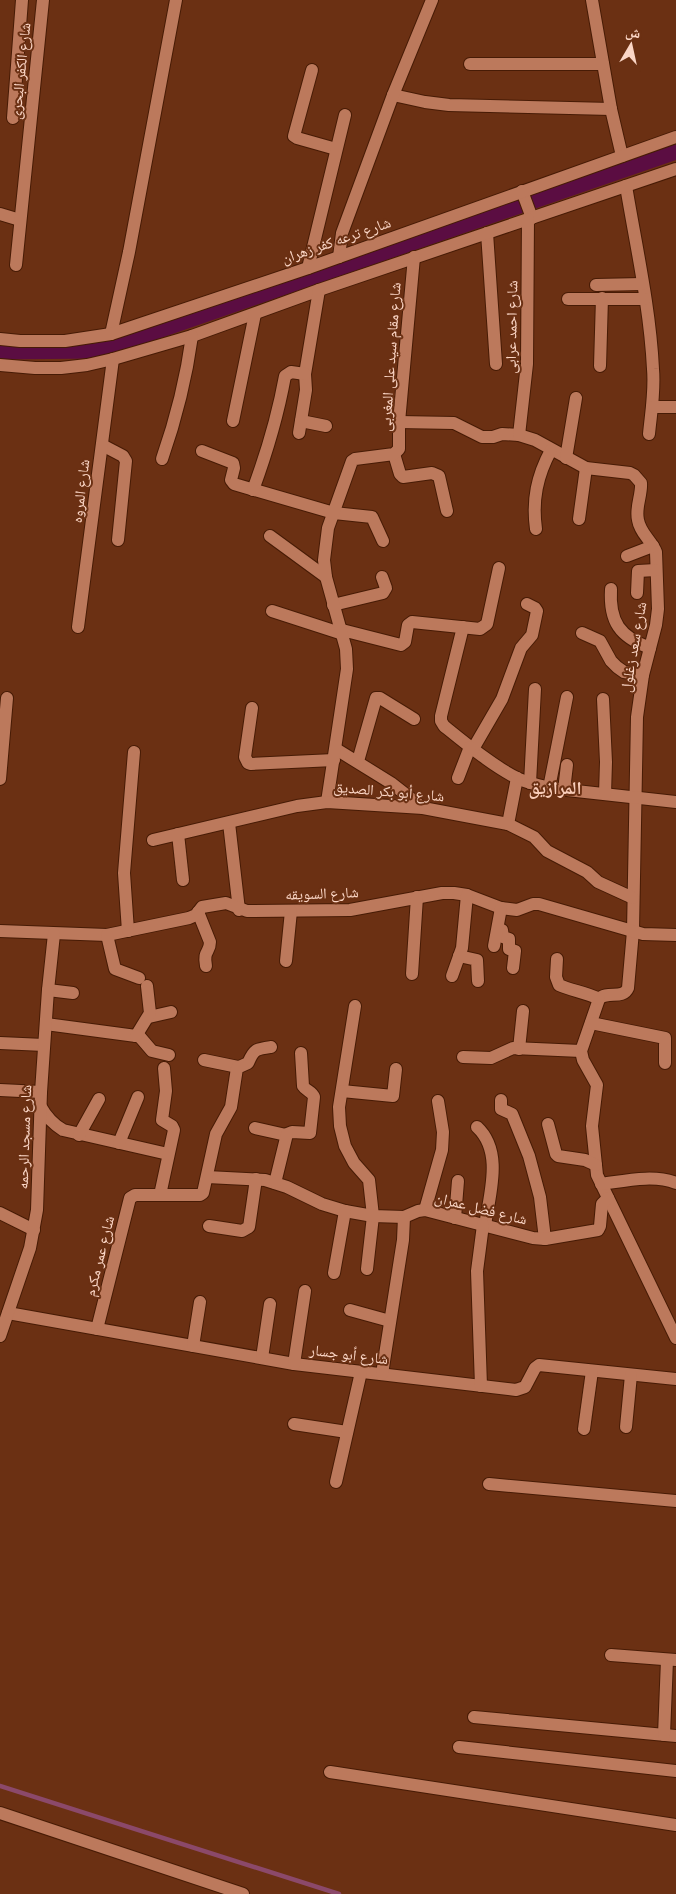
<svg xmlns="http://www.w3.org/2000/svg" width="676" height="1894" font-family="Ubuntu,'Noto Naskh Arabic',sans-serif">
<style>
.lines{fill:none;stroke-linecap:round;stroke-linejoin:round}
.stream{stroke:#8b496a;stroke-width:4.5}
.canal{stroke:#5b0d42;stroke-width:15}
.street-casing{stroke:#471b05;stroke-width:14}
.street{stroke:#bc795c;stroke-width:12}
.labels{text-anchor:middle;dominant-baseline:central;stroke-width:4;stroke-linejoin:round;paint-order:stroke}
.street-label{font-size:15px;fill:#fbd6c6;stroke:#6b3013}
.quarter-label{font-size:18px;font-weight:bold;fill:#f8ccb9;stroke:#6b3013}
</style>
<rect width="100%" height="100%" fill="#6b3013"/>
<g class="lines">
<polyline class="stream" points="0,1786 339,1894"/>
<polyline class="canal" points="0,352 96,351 155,332 676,152"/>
<g class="street-casing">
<g id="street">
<polyline points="592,0 611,109 622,156"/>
<polyline points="470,64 603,64"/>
<polyline points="312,70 294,136 297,138 336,149"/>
<polyline points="393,95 425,102 449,105 611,109"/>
<polyline points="13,118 22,0"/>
<path d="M626,186c10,60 24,122 27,183 2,22 -2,44 -4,65"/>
<polyline points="522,191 532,218"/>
<polyline points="0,214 20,220"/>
<polyline points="487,233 496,364"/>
<polyline points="339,257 342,233 393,95 432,0"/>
<polyline points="16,265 43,0"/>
<polyline points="308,268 345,115"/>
<polyline points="596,285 642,284"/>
<polyline points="568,299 645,299"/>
<polyline points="111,334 129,252 176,0"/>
<polyline points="0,339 20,341 65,341 111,334 308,268 676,137"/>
<polyline points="0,365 35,368 61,368 87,365 113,359 192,336 319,290 676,169"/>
<polyline points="600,366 602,298"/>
<polyline points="652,407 676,407"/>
<polyline points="233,421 255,314"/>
<polyline points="301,421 326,426"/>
<path d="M399,422l55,1 28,14h11l9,-3 17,1 16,5 51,28 44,5 4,2 7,8c1,12 -6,24 -3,37 2,13 13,20 18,32l2,57 -2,16 -13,50 -6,42 -4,214 -5,57c-5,12 -21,2 -29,11l-18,52 2,9 14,25 -5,41 5,49 79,163"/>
<polyline points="299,433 306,390 305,374 319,290"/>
<polyline points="519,435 527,364 528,219"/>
<polyline points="102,445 123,456 126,461 118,540"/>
<polyline points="202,451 233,463 234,468 231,480 234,484 334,513 372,517 383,541"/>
<polyline points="394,454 400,474 403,477 432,473 439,476 447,511"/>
<polyline points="566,458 576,398"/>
<path d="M162,459c15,-43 24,-79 30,-123"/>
<path d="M253,490c14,-38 25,-75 32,-114l6,-4 14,2"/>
<polyline points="579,519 586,468"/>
<path d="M536,529c-4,-29 1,-53 15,-79"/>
<polyline points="270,536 326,577"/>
<polyline points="627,556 653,546"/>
<path d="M611,589c-2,33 9,48 39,59"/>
<polyline points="637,593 638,571 656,570"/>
<polyline points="333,605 383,593 386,588 382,577"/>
<polyline points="272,611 343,634"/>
<polyline points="78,627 113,359"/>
<path d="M463,627l-22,89v5l3,5c21,17 50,41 75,53 9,4 20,6 30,9l127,14"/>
<polyline points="342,630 401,645 405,642 408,625 412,622 480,629 487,624 499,568"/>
<polyline points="582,633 600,641 611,661 617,667 624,672 643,675"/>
<polyline points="603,699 606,762 605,794"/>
<polyline points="252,708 245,757 248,763 251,764 334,760"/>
<polyline points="336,749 391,783 423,808"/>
<polyline points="473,749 502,699 521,648 532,635 537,611 535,608 527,604"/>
<polyline points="358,761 376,698 380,698 414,719"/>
<polyline points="458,778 470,747"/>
<polyline points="0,779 7,698"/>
<polyline points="530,783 535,689"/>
<polyline points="549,788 567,697"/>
<polyline points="564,790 567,765"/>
<polyline points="327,802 347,669 346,649 326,577 324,560 328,528 352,461 355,459 394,454 399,449 399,422 414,257"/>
<polyline points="229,823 239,910"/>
<polyline points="508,824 517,778"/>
<polyline points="178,834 183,880"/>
<polyline points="153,840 297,806 327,802 423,808 508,824 534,837 547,851 587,872 598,882 633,898"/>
<path d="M198,912l12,30c0,11 -7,8 -4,24"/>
<polyline points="498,929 502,930 503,937 509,939 509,949 515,951 513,968"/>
<polyline points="0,931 107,935 189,918 196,915 202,907 226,903 247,911 350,910 442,893 454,893 467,895 501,908 517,910 533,904 539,904 643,934 676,935"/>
<polyline points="128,931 124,873 134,752"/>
<polyline points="107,935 115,969 139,978"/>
<polyline points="494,946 501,908"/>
<polyline points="459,956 477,960 478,981"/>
<path d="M557,959l-1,18 3,8c13,6 27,7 40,14"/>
<polyline points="286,961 291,911"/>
<polyline points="412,974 417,897"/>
<polyline points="452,976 462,948 467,895"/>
<polyline points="48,990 73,993"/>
<polyline points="355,1006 339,1107 340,1126 345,1146 354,1163 369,1180 373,1216 367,1269"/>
<polyline points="149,1017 171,1012"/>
<polyline points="591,1023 665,1038 665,1063"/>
<polyline points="46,1024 136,1036 140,1037 152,1051 169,1055"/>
<polyline points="136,1036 150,1013 147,986"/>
<polyline points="0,1043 44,1045"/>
<polyline points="519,1049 523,1011"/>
<polyline points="463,1057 491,1058 513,1048 581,1051"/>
<polyline points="204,1060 238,1067"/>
<polyline points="0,1090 41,1092"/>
<polyline points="342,1091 393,1096 396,1069"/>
<polyline points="501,1100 501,1109 512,1114 529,1156 540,1197 545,1239"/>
<path d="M41,1107c6,11 12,17 22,23l105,24"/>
<polyline points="548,1124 556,1154 558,1156 585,1160 596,1165"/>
<path d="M477,1127c27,25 12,68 8,99"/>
<polyline points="255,1128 286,1135"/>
<polyline points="79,1135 99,1099"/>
<polyline points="119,1143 138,1097"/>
<polyline points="207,1177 265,1180 287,1187 322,1204 345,1211 373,1216 404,1217 418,1211 425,1210 533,1238 545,1239 598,1230 600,1226 602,1204 608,1198"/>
<path d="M275,1183l12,-49 5,-2 18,1 4,-36c-2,-6 -8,-6 -11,-11l-2,-33"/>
<path d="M601,1184c23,-3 53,-10 75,-1"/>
<polyline points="160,1195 174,1130 172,1126 162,1120 166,1091 164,1068"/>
<polyline points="425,1210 442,1150 443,1132 438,1101"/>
<polyline points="0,1213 34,1230"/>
<polyline points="455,1218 458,1181"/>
<polyline points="209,1226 242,1231 249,1227 256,1179"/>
<polyline points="334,1273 345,1211"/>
<polyline points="350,1310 390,1321"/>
<polyline points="8,1313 294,1364 516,1390 525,1387 535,1368 539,1365 676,1379"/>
<path d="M97,1329l33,-131 5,-3h65l3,-2 13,-59 15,-27 6,-39 11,-5c6,-14 8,-14 23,-16"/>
<polyline points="0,1336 30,1248 37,1210 41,1092 48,990 54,934"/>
<polyline points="193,1346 200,1302"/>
<polyline points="262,1358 270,1304"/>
<polyline points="294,1364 305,1291"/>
<polyline points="382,1374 403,1240 404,1217"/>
<polyline points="481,1386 477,1271 483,1225"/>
<polyline points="294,1424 347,1432"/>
<polyline points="626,1427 631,1375"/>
<polyline points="584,1429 592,1371"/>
<polyline points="336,1482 361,1372"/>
<polyline points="489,1484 676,1501"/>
<polyline points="611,1655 676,1660"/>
<polyline points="474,1717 676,1736"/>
<polyline points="664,1735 667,1660"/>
<polyline points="459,1747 676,1771"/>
<polyline points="330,1772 676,1825"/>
<polyline points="0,1813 243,1894"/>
</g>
</g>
<use href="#street" class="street"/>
</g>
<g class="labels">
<g class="street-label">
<text transform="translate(20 71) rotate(-84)">شارع الكفر البحرى</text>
<text transform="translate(336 240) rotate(-19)">شارع ترعه كفر زهران</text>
<text transform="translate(511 327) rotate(-89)">شارع احمد عرابى</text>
<text transform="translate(390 357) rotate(-86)">شارع مقام سيد على المغربى</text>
<text transform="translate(80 491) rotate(-83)">شارع المروه</text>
<text transform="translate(633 647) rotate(-80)">شارع سعد زغلول</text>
<text transform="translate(389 791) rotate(5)">شارع أبو بكر الصديق</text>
<text transform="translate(322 893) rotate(-2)">شارع السويقه</text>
<text transform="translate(24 1137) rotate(-88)">شارع مسجد الرحمه</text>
<text transform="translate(481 1208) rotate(14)">شارع فضل عمران</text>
<text transform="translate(99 1256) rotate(-76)">شارع عمر مكرم</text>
<text transform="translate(349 1354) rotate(7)">شارع أبو جسار</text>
</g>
<g class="quarter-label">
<text x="555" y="787">المرازيق</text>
</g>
</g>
<g transform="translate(631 45) rotate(9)" stroke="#6b3013" stroke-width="4" paint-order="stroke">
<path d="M0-4L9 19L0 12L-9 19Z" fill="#fbd6c6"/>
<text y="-8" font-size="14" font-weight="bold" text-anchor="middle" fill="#fbd6c6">ش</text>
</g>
</svg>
